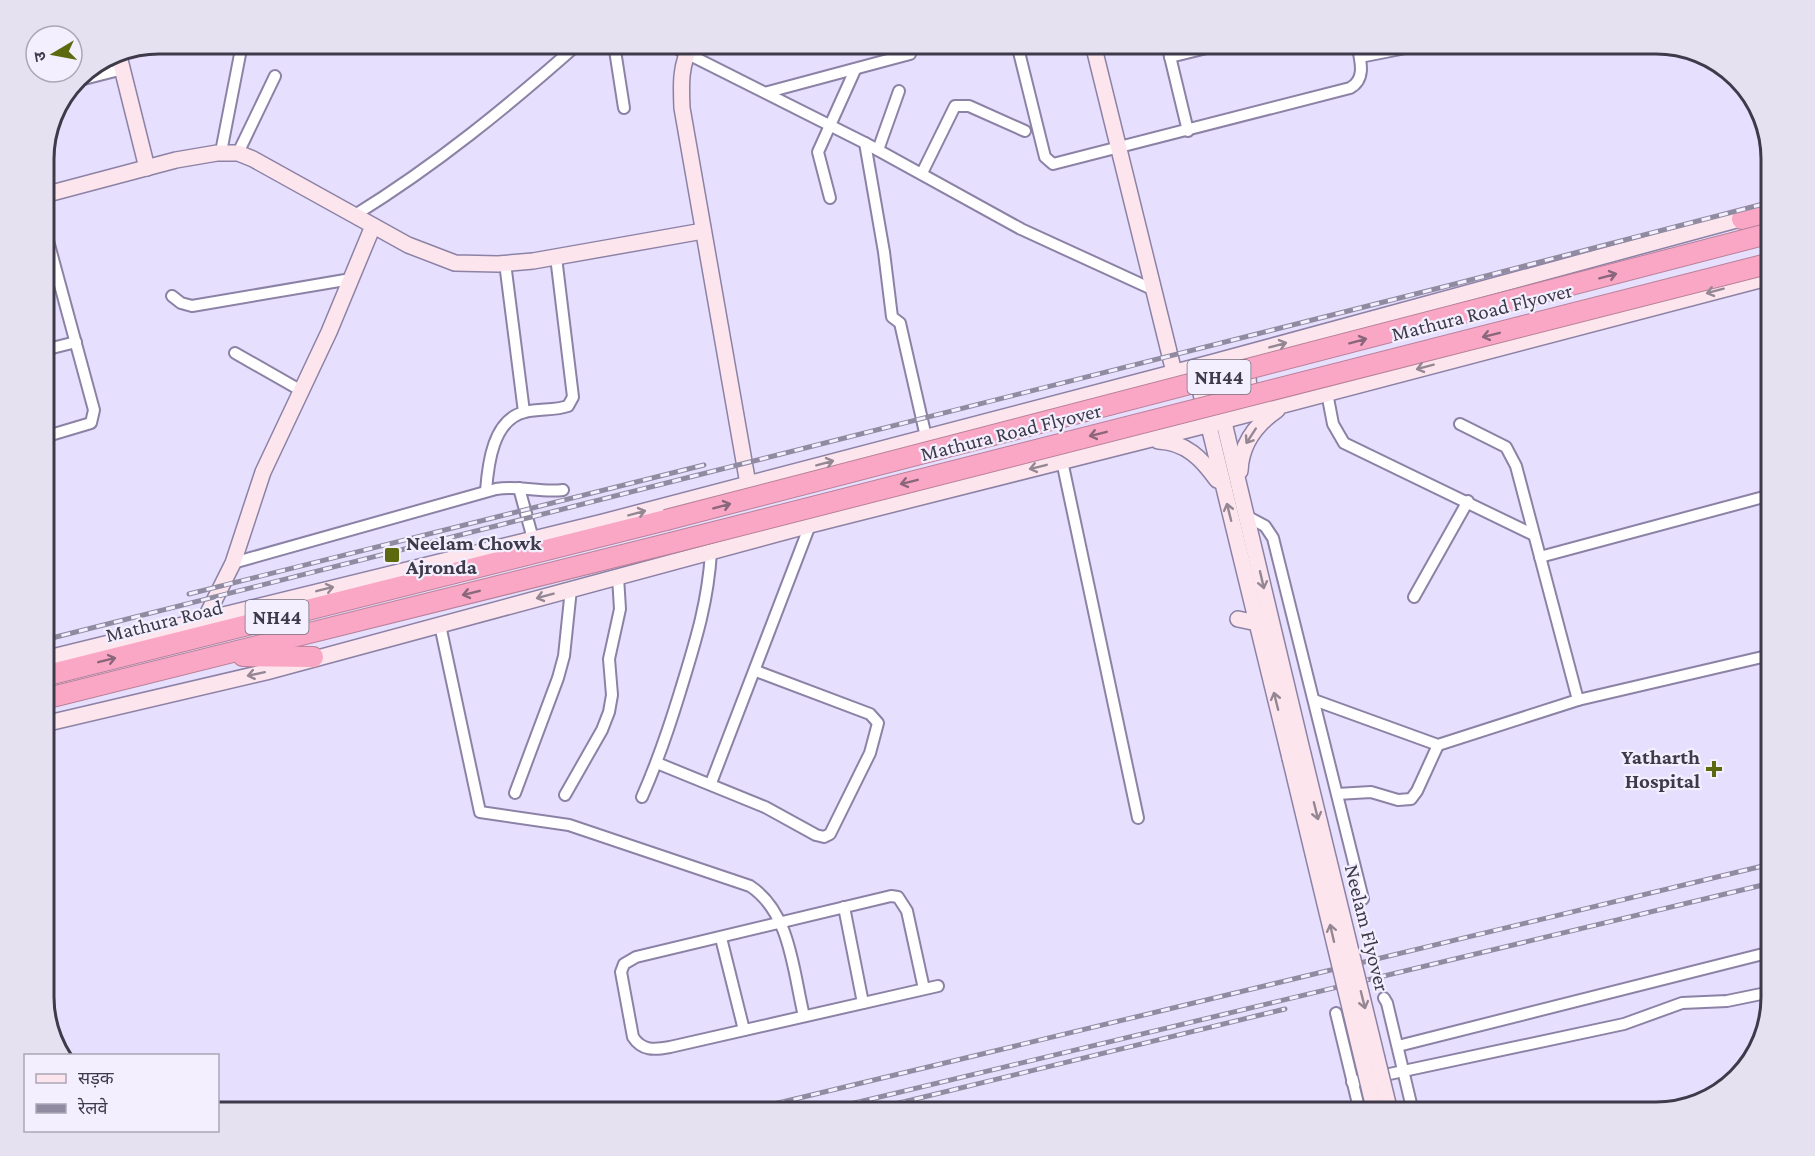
<svg xmlns="http://www.w3.org/2000/svg" width="1815" height="1156" font-family="'Crimson Pro','Noto Sans Devanagari',serif">
<style>
.lines{fill:none;stroke-linecap:round;stroke-linejoin:round}
.street-casing{stroke:#8c82a6;stroke-width:14}
.secondary-casing{stroke:#8c82a6;stroke-width:18}
.highway-casing{stroke:#b88199;stroke-width:22}
.street{stroke:#fff;stroke-width:10}
.secondary{stroke:#fde5ed;stroke-width:15}
.highway{stroke:#f9a7c4;stroke-width:20}
.rail-casing{stroke:#918ba2;stroke-width:5}
.rail{stroke:#f3efff;stroke-width:3;stroke-dasharray:9;stroke-linecap:butt}
.secondary-bridge-casing{stroke:#8c82a6;stroke-width:18;stroke-linecap:butt}
.highway-bridge-casing{stroke:#b88199;stroke-width:22;stroke-linecap:butt}
.secondary-bridge{stroke:#fde5ed;stroke-width:15}
.highway-bridge{stroke:#f9a7c4;stroke-width:20}
.oneway{stroke:#89667b}
.oneway2{stroke:#948793}
.poi-dot{fill:#5d690f;stroke:#f3efff;stroke-width:2}
.labels{text-anchor:middle;dominant-baseline:central;stroke-width:4.5;stroke-linejoin:round;paint-order:stroke}
.shield{fill:#f3efff;stroke:#747080;stroke-width:1.5}
.shield-label{font-size:20px;font-weight:bold;fill:#3e3a4a}
.street-label{font-size:21px;fill:#3e3a4a;stroke:#f3efff}
.poi-label{font-size:21px;font-weight:bold;fill:#3e3a4a;stroke:#f3efff;text-anchor:start}
.rim{fill:none;stroke:#3e3a4a;stroke-width:3}
</style>
<rect width="100%" height="100%" fill="#e7dffe"/>
<g class="lines">
<g class="street-casing">
<g id="street">
<polyline points="614,44 624,108"/>
<polyline points="668,44 865,143 1021,229 1154,290"/>
<path d="M1017,44l28,113 8,7 297,-76c17,-9 10,-29 7,-44"/>
<polyline points="1167,44 1188,131"/>
<polyline points="1170,57 1223,44"/>
<polyline points="1360,57 1426,44"/>
<polyline points="76,81 123,69"/>
<polyline points="768,92 910,54 909,44"/>
<polyline points="865,143 884,252 892,317 900,323 926,437"/>
<polyline points="878,150 899,91"/>
<polyline points="221,152 242,44"/>
<polyline points="238,153 275,76"/>
<polyline points="922,173 955,106 969,106 1025,131"/>
<polyline points="830,198 818,152 855,70"/>
<path d="M355,215c81,-50 152,-108 223,-171"/>
<polyline points="44,226 94,410 91,423 44,437"/>
<polyline points="505,263 524,412"/>
<polyline points="172,296 181,303 192,306 351,279"/>
<polyline points="44,350 76,342"/>
<polyline points="235,353 300,390"/>
<polyline points="1327,393 1333,424 1344,443 1534,535"/>
<polyline points="1460,424 1506,447 1516,466 1578,700"/>
<polyline points="1062,461 1138,818"/>
<polyline points="519,488 533,539"/>
<path d="M486,491c2,-27 7,-72 39,-79 14,-4 29,-1 43,-6l5,-9 -17,-140"/>
<polyline points="1248,517 1265,526 1273,538 1363,899"/>
<polyline points="1540,557 1771,495"/>
<path d="M233,563l263,-74c23,-4 44,4 67,1"/>
<polyline points="1414,597 1468,501"/>
<path d="M440,625l40,187 89,13 181,61c41,27 43,86 54,130"/>
<polyline points="1314,700 1438,745 1578,700 1771,655"/>
<polyline points="657,763 765,807 816,835 824,837 830,834 870,753 878,723 870,714 756,671"/>
<polyline points="711,783 810,525"/>
<polyline points="515,793 558,678 564,656 571,589"/>
<polyline points="1337,794 1371,792 1398,800 1411,799 1417,791 1438,745"/>
<polyline points="565,795 602,730 609,712 612,695 609,659 620,609 618,577"/>
<path d="M642,797c15,-34 27,-69 38,-105 15,-49 28,-89 31,-140"/>
<polyline points="844,907 863,1003"/>
<polyline points="721,938 744,1030"/>
<path d="M924,989l-17,-78 -9,-14 -7,-1 -255,61 -12,7 -3,8 12,65c9,14 21,13 37,10l268,-61"/>
<polyline points="1384,998 1387,1003 1413,1112"/>
<polyline points="1336,1013 1360,1112"/>
<polyline points="1398,1046 1771,952"/>
<polyline points="1352,1082 1624,1024 1682,1003 1727,1001 1771,992"/>
</g>
</g>
<g class="secondary-casing">
<g id="secondary">
<path d="M692,44c-12,20 -11,41 -10,64l66,376"/>
<polyline points="1093,44 1174,372"/>
<polyline points="118,52 147,168"/>
<polyline points="44,195 176,160 217,153 238,153 253,159 408,245 455,263 498,264 533,261 703,231"/>
<path d="M1251,359c-5,17 -4,30 6,45"/>
<polyline points="1211,368 1303,754"/>
<polyline points="1196,373 1290,758"/>
<path d="M1158,441c28,1 44,18 59,39"/>
<path d="M1240,471c1,-27 15,-46 37,-61"/>
<polyline points="205,619 233,563 263,472 329,332 373,226"/>
<polyline points="1238,619 1257,623"/>
<polyline points="44,659 603,522 1210,363 1751,216"/>
<polyline points="44,724 266,672 810,525 1207,425 1771,277"/>
</g>
</g>
<g class="highway-casing">
<g id="highway">
<polyline points="1742,219 1771,215"/>
<polyline points="243,656 313,657"/>
<polyline points="44,676 666,520"/>
<polyline points="44,699 671,543"/>
</g>
</g>
<use href="#street" class="street"/>
<use href="#secondary" class="secondary"/>
<use href="#highway" class="highway"/>
<g class="rail-casing">
<g id="rail">
<polyline points="189,594 704,465"/>
<polyline points="44,640 1451,285 1771,202"/>
<polyline points="741,1112 1771,864"/>
<polyline points="817,1112 1771,883"/>
<polyline points="862,1112 1285,1009"/>
</g>
</g>
<use href="#rail" class="rail"/>
<g class="secondary-bridge-casing">
<g id="secondary-bridge">
<polyline points="1303,754 1390,1112"/>
<polyline points="1290,758 1375,1112"/>
</g>
</g>
<g class="highway-bridge-casing">
<g id="highway-bridge">
<polyline points="666,520 1771,233"/>
<polyline points="671,543 1771,263"/>
</g>
</g>
<use href="#secondary-bridge" class="secondary-bridge"/>
<use href="#highway-bridge" class="highway-bridge"/>
</g>
<defs><path id="oneway-shaft" d="M-6 0H5M1.5-3L5.5 0L1.5 3" fill="none" stroke-width="1.6" stroke-linecap="round" stroke-linejoin="round" transform="scale(1.5)"/></defs>
<g class="oneway">
<use href="#oneway-shaft" transform="translate(1608 276) rotate(-15)"/>
<use href="#oneway-shaft" transform="translate(1491 335) rotate(166)"/>
<use href="#oneway-shaft" transform="translate(1358 341) rotate(-15)"/>
<use href="#oneway-shaft" transform="translate(1098 434) rotate(166)"/>
<use href="#oneway-shaft" transform="translate(909 482) rotate(166)"/>
<use href="#oneway-shaft" transform="translate(722 506) rotate(-15)"/>
<use href="#oneway-shaft" transform="translate(471 593) rotate(166)"/>
<use href="#oneway-shaft" transform="translate(107 660) rotate(-14)"/>
</g>
<g class="oneway2">
<use href="#oneway-shaft" transform="translate(1715 291) rotate(165)"/>
<use href="#oneway-shaft" transform="translate(1278 345) rotate(-15)"/>
<use href="#oneway-shaft" transform="translate(1425 367) rotate(165)"/>
<use href="#oneway-shaft" transform="translate(1251 436) rotate(123)"/>
<use href="#oneway-shaft" transform="translate(825 463) rotate(-15)"/>
<use href="#oneway-shaft" transform="translate(1038 467) rotate(166)"/>
<use href="#oneway-shaft" transform="translate(1229 512) rotate(-104)"/>
<use href="#oneway-shaft" transform="translate(637 513) rotate(-15)"/>
<use href="#oneway-shaft" transform="translate(1262 580) rotate(77)"/>
<use href="#oneway-shaft" transform="translate(325 589) rotate(-14)"/>
<use href="#oneway-shaft" transform="translate(545 596) rotate(165)"/>
<use href="#oneway-shaft" transform="translate(256 674) rotate(168)"/>
<use href="#oneway-shaft" transform="translate(1276 701) rotate(-104)"/>
<use href="#oneway-shaft" transform="translate(1316 811) rotate(76)"/>
<use href="#oneway-shaft" transform="translate(1332 933) rotate(-103)"/>
<use href="#oneway-shaft" transform="translate(1363 1000) rotate(76)"/>
</g>
<g class="poi-dot">
<rect x="384" y="547" width="16" height="16" rx="3"/>
<path d="M1711 760h6v6h6v6h-6v6h-6v-6h-6v-6h6z"/>
</g>
<g class="labels">
<g class="shield">
<rect x="1187.5" y="360" width="63" height="34" rx="4.5"/>
<rect x="245.5" y="600" width="63" height="34" rx="4.5"/>
</g>
<g class="shield-label">
<text x="1219" y="377">NH44</text>
<text x="277" y="617">NH44</text>
</g>
<g class="street-label">
<text transform="translate(1482 312) rotate(-14)">Mathura Road Flyover</text>
<text transform="translate(1011 432) rotate(-14)">Mathura Road Flyover</text>
<text transform="translate(164 621) rotate(-14)">Mathura Road</text>
<text transform="translate(1367 928) rotate(76)">Neelam Flyover</text>
</g>
<g class="poi-label">
<text x="406" y="543">Neelam Chowk<tspan x="406" dy="24">Ajronda</tspan></text>
<text x="1700" y="757" text-anchor="end">Yatharth<tspan x="1700" dy="24">Hospital</tspan></text>
</g>
</g>
<path d="M0 0H1815V1156H0ZM159 54H1656A105 105 0 0 1 1761 159V997A105 105 0 0 1 1656 1102H159A105 105 0 0 1 54 997V159A105 105 0 0 1 159 54Z" fill="#e5e1f1" fill-rule="evenodd"/>
<path class="rim" d="M159 54H1656A105 105 0 0 1 1761 159V997A105 105 0 0 1 1656 1102H159A105 105 0 0 1 54 997V159A105 105 0 0 1 159 54Z"/>
<rect x="24" y="1054" width="195" height="78" fill="#f3efff" stroke="#aba7b7" stroke-width="1.5"/>
<rect x="36" y="1074" width="30" height="9" fill="#fde5ed" stroke="#aba7b7" stroke-width="1.5"/>
<text x="78" y="1084" font-size="18" fill="#3e3a4a">सड़क</text>
<rect x="36" y="1104" width="30" height="9" fill="#918ba2" stroke="#aba7b7" stroke-width="1.5"/>
<text x="78" y="1114" font-size="18" fill="#3e3a4a">रेलवे</text>
<g transform="translate(54 54) rotate(260)"><circle r="28" fill="#f3efff" stroke="#aba7b7" stroke-width="1.5"/>
<path d="M0-4.5L10 22L0 15L-10 22Z" fill="#5d690f"/>
<text y="-9" font-size="16" font-weight="bold" text-anchor="middle" fill="#3e3a4a">उ</text>
</g>
</svg>
